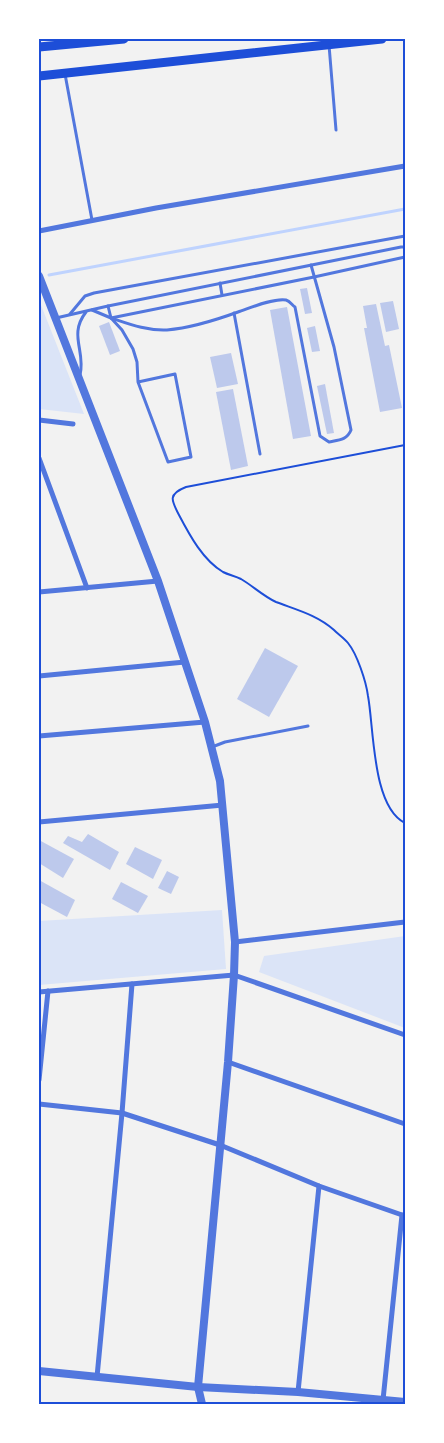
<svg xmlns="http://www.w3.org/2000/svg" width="444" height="1443" font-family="Commissioner,sans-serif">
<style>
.green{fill:#dbe4f7}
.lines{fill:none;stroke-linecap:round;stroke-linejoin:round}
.stream{stroke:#bfd3fe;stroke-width:3}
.building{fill:#bdc9ec}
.path{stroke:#1d4ed8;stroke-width:2}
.service{stroke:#5277de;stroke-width:3}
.minor{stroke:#5277de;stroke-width:5}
.tertiary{stroke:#5277de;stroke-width:8}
.secondary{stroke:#1d4ed8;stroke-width:9}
.neatline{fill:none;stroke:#1d4ed8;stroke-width:2}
</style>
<rect width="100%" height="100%" fill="#f2f2f2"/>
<g class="green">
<polygon points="39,300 84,414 39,409"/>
<polygon points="222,910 226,969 39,985 39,921"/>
<polygon points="405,936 405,1028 259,972 264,956"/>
</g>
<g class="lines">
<polyline class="stream" points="49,275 405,209"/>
</g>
<g class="building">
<polygon points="307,288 312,313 305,314 300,289"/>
<polygon points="393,301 399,329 386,332 380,303"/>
<polygon points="376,304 385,346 389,345 402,408 380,412 364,328 367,328 363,306"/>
<polygon points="287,307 311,436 293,439 270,310"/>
<polygon points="109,322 120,351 110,355 99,326"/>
<polygon points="315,326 320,351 312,352 307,328"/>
<polygon points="231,353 238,384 217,388 210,357"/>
<polygon points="325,384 334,433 327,434 317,386"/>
<polygon points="233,389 248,466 231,470 216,392"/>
<polygon points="265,648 298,666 269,717 237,699"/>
<polygon points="88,834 119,852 110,870 63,843 68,836 82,842"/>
<polygon points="39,840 74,859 63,878 39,863"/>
<polygon points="135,847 162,860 153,879 126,864"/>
<polygon points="167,871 179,877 171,894 158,888"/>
<polygon points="39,880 75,900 67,917 39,902"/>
<polygon points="121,882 148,896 138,913 112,899"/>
</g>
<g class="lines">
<path class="path" d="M405,445l-219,42c-18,7 -15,13 -7,28 11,21 24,45 44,57 6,3 12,4 18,7 12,7 22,17 35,23 21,8 41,13 58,28 4,4 10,8 14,13 9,11 18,38 20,53 6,32 4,111 37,127"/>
<g class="service">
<polyline points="329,45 336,130"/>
<polyline points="65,74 92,220"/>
<polyline points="220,283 222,295"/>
<path d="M108,306l3,12c18,6 36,13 56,12 23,-2 49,-10 71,-18 12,-4 35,-14 48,-12 4,1 6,5 9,7l25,129 9,6c10,-2 18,-2 22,-12l-17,-83 -23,-82"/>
<polyline points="92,310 111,318 314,277 405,257"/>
<polyline points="234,313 260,454"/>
<polyline points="70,314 85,296 94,293 405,236"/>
<polyline points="56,318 108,306 401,247 405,247"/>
<polyline points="111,318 122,330 133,349 137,362 138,382 168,462 191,457 175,374 138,382"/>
<path d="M80,375c6,-24 -12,-40 6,-63"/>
<polyline points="212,747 225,742 308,726"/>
</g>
<g class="minor">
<polyline points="39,231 156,208 405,166"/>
<polyline points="39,420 73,424"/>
<polyline points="39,458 87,588"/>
<polyline points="39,592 158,581"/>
<polyline points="39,676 185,662"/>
<polyline points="39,736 205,722"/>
<polyline points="39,822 223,805"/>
<polyline points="235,942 405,922"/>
<polyline points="39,992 234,975 405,1035"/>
<polyline points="228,1062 405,1124"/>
<polyline points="39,1080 48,991"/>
<polyline points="39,1104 122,1113 220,1145 319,1186 405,1216"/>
<polyline points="97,1377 122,1113 132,984"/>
<polyline points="298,1392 319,1186"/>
<polyline points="383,1400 402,1215"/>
</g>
<g class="tertiary">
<polyline points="39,276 158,581 205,722 220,781 235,942 234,975 228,1062 198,1387 202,1404"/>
<polyline points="39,1371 198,1387 298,1392 405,1402"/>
</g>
<g class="secondary">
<polyline points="39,47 124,39"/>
<polyline points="39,76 382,39"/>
</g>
</g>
<rect width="444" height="1443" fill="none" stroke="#ffffff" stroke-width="80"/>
<rect x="40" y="40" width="364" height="1363" class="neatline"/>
</svg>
